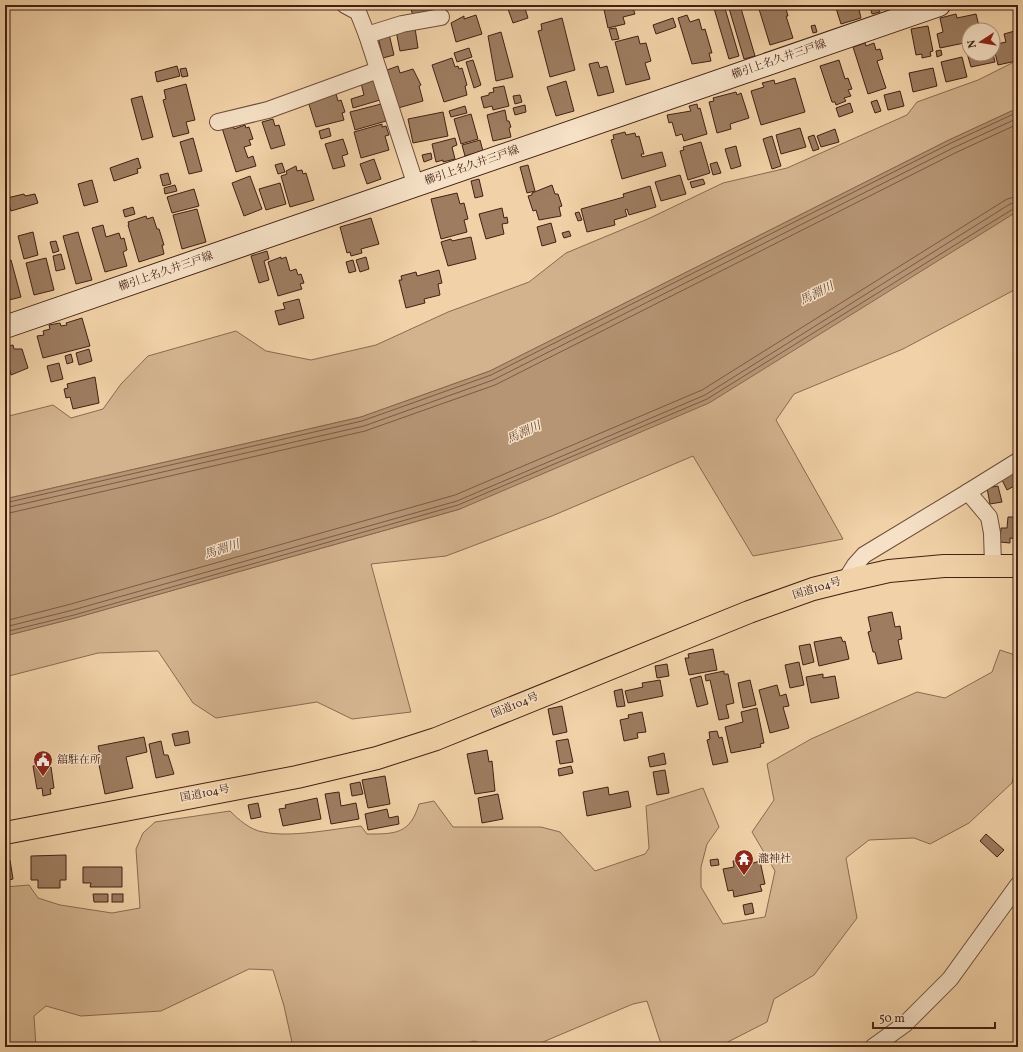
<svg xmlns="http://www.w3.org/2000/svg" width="1023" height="1052" font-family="Vollkorn,'Noto Serif JP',serif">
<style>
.green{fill:#d3b38e;stroke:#8a6a51}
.water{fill:#b69575;stroke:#88664e}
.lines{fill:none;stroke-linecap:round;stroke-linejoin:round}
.shore{stroke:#7c5a44;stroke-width:1}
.building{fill:#9d7c60;stroke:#422014}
.minor-casing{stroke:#6e4c39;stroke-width:18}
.secondary-casing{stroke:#422014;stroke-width:24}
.trunk-casing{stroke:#422014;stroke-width:24}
.minor{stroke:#f6e1c6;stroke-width:16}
.secondary{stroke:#f6e1c6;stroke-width:22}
.trunk{stroke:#f1d1a7;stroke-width:22}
.labels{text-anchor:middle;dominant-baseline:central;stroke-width:3;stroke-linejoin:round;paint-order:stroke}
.street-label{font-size:11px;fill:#422014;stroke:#f6e1c6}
.poi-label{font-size:11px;fill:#422014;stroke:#f6e1c6;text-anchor:start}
.water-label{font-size:12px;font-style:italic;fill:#654331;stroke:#f6e1c6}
</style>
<rect width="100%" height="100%" fill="#f1d1a7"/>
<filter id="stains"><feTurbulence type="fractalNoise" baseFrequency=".005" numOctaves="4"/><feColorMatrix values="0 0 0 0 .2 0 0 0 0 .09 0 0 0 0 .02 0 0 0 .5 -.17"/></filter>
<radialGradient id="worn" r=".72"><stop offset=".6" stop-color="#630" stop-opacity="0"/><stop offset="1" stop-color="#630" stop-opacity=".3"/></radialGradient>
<g class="green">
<polygon points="1018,60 1018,108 949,140 490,371 361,417 5,499 5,417 53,405 71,418 103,409 121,384 148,356 236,331 266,351 311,360 376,345 448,312 529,282 566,253 650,218 723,183 787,168 907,115 917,102 978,80"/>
<polygon points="1018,211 1018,288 903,349 794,394 776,420 843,539 753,556 693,456 552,516 446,556 371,564 411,712 352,719 317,702 216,718 193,703 158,651 98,653 5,677 5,636 75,618 460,509"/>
<path d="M1000,650l18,6v100l-6,27 -43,40 -39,21 -16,-6 -45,2 -23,18 11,60 -43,57 -40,24 -7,23 -49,25h-56l-15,-46 -14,3 -102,43h-37l-20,-6 -22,6h-159l-9,-41 -11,-36 -24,-1 -88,42 -80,5 -35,-10 -12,10 2,31h-31v-160l24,-2 9,13 22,7 52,8 28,-5 -4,-59 7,-16 12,-11 75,-11c8,8 20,19 33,21 28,6 69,-3 98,-6l6,8c29,0 43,0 52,-30l15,-3 19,26h88l19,5 35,39 50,-17 4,-6 -3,-42 57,-18 16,39 -12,17 -6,23v20l22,37 42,-7 10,-46 -23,-39 22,-32 -7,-36 44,-25 106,-47 28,6 47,-26z"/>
</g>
<polygon class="water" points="1018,108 1018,211 709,403 460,509 75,618 5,636 5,499 361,417 490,371 949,140"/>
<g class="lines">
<g class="shore">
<polyline points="5,503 362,421 491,375 951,143 1018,112"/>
<polyline points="5,508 364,426 493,380 953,148 1018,118"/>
<polyline points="5,514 365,431 495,385 955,153 1018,124"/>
<polyline points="5,621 71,604 455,495 702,390 1007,199 1018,196"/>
<polyline points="5,627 73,610 457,501 705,395 1010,204 1018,202"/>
<polyline points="5,632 74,615 458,505 707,399 1013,209 1018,208"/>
</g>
</g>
<g class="building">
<polygon points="410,5 433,5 434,10 413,16"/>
<polygon points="521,5 524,5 528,18 513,23 508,9"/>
<polygon points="603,5 632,5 635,14 623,17 625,24 608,28"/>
<polygon points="713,5 724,5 739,56 729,59"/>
<polygon points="728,5 740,5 755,56 744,59"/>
<polygon points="773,5 785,5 788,16 786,16 793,38 770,45 759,9"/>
<polygon points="835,5 858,5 861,18 841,24"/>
<polygon points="878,5 880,12 872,14 870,7"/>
<polygon points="956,14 957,18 976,14 980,30 969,30 969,42 940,48 937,34 943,32 940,18"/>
<polygon points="476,15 482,34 456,42 451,23 464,16 464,19"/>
<polygon points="687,15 690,22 699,19 702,30 705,29 712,53 709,53 711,61 692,64 678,18"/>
<polygon points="562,18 575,70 550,77 538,31 542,30 541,24"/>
<polygon points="673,18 676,27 656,34 653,25"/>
<polygon points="815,25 817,32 813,33 811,26"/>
<polygon points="928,26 933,51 930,52 931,56 922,58 922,54 916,55 911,29"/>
<polygon points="415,28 418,48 400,51 396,31"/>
<polygon points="616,28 619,39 612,40 609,29"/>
<polygon points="1018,30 1018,53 1014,54 1016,61 998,65 993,45 1006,42 1004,34"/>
<polygon points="501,32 513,77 496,81 488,36"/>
<polygon points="389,34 394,55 383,58 378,37"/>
<polygon points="638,36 640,44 646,43 651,61 645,63 650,79 626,85 615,42"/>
<polygon points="865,43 866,46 874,43 876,50 880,49 883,59 877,61 886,88 868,94 853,47"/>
<polygon points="469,48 472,57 457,62 454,53"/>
<polygon points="941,50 942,55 937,57 936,51"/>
<polygon points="967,53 993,54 995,62 971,67"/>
<polygon points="962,57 967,77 946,82 941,62"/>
<polygon points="452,58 455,67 458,66 459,69 462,68 467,85 465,86 467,95 444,102 432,65"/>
<polygon points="473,60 481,85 474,88 466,62"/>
<polygon points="839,60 845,79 848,78 852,89 848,90 851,96 844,98 846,101 836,105 835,102 832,102 820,66"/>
<polygon points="598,62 600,68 607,66 614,92 598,96 589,64"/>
<polygon points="177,66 180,76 157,82 155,72"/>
<polygon points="398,66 400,73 413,69 421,85 419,86 423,101 398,108 387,70"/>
<polygon points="186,68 188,76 182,77 180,69"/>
<polygon points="933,68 937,86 913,92 909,73"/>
<polygon points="795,78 805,112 761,125 751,91 764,87 762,83 774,80 775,84"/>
<polygon points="375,79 380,100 353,108 351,99 364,95 361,83"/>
<polygon points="566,81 574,111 556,116 547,87"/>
<polygon points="186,84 195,120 186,122 189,133 173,137 163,100 166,99 164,90"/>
<polygon points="504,86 509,106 493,110 492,106 484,108 481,97 489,95 489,93 494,92 493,88"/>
<polygon points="900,91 904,106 888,110 884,95"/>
<polygon points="736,92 737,95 741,93 749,118 730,124 731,129 717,133 709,102 714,101 713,98"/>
<polygon points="336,94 338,101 341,100 345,112 342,113 344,120 316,127 308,101"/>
<polygon points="520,95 522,102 515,104 513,96"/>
<polygon points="142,96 153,137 142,140 131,99"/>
<polygon points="877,100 881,111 875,113 871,102"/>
<polygon points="850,103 853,112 839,117 836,108"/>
<polygon points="381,104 386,121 355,130 350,112"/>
<polygon points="697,104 698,109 700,108 707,134 684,141 682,134 676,136 672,122 669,123 667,115 691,111 689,106"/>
<polygon points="525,105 526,112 515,115 513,108"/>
<polygon points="465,106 467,113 451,117 449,111"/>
<polygon points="505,110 507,121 509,121 511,127 509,128 511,137 493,141 487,115"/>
<polygon points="443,112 448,136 413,143 408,119"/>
<polygon points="471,114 478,139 461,144 454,119"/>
<polygon points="273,119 275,126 279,125 285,145 271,149 262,122"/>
<polygon points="233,124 234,129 245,125 246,128 249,127 253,139 249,140 251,145 244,147 248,158 253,156 256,166 236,172 222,128"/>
<polygon points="382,124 382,127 386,126 389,135 385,136 389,150 361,158 354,132"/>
<polygon points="329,128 331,136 321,139 319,131"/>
<polygon points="800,128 806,147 781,154 776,135"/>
<polygon points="835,129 839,142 821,147 817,136"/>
<polygon points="625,132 626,135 635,133 636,137 639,136 644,154 641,154 642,157 662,152 666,166 622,179 611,140 614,139 613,135"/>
<polygon points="814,135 819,149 813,151 808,137"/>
<polygon points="772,136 781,166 772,169 763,139"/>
<polygon points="193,138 202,171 189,174 180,142"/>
<polygon points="455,138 457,145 452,147 455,159 443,162 443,160 436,162 432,144"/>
<polygon points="343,139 348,154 342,156 345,166 333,169 325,144"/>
<polygon points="480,140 483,151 465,156 462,145"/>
<polygon points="701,142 710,173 688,180 680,151 684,150 683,147"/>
<polygon points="736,146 741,166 731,169 725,149"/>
<polygon points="431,153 432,159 424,162 422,155"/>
<polygon points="138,158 141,168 137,169 138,173 114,181 110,168"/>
<polygon points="374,159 381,179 367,184 360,164"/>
<polygon points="717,162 721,173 713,175 710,164"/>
<polygon points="282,163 285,172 278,174 275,165"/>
<polygon points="528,165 535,191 527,193 520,167"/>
<polygon points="296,166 297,171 302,170 303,174 306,173 314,200 290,207 281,176 287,174 286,171"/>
<polygon points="168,173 171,184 163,186 160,175"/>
<polygon points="680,175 686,194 661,201 655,182"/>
<polygon points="250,176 262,209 244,216 232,183"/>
<polygon points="479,179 483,196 475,198 471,181"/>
<polygon points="703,179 705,184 692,188 690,182"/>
<polygon points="92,180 98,202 84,206 78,184"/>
<polygon points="280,183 286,204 266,210 259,189"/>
<polygon points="175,185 177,191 165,194 164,188"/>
<polygon points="552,185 555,194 558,194 562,206 559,207 561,216 539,220 536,210 533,211 528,196 532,195 532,193"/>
<polygon points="650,186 656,207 629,215 627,209 625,210 627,216 614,220 615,225 587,232 581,209 624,197 623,194"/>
<polygon points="194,189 199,206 172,213 167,197"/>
<polygon points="457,193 460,204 464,203 468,219 464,220 467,232 441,239 431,199"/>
<polygon points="24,194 25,196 35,194 38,203 11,211 7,198"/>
<polygon points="133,207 135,214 125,217 123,210"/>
<polygon points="502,208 504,218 507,217 508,223 502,224 504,234 486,239 479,214"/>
<polygon points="197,209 206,242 182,249 173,215"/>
<polygon points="579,212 582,220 578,221 575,213"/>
<polygon points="146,216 147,219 153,217 157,229 159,229 164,245 162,245 164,254 139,262 128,225 129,225 128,222"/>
<polygon points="371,218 379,244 361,249 362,253 351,256 350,252 347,253 340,227"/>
<polygon points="551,223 556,242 542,246 537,227"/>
<polygon points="103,225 106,237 119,233 121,239 124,238 127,250 123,252 127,266 105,272 92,228"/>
<polygon points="569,231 571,236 564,238 562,233"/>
<polygon points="33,232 38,255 24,259 18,236"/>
<polygon points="78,232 92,280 76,284 63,236"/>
<polygon points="471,237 476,259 448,266 441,242 451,239 452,241"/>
<polygon points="56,241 59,251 53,253 50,242"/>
<polygon points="267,251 269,259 264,261 269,280 259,283 251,256"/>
<polygon points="61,254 65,269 56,271 53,256"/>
<polygon points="6,256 7,261 11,260 21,297 5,301"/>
<polygon points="281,257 281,259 286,257 290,271 296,269 298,275 301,274 304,283 300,284 302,289 278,296 268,262"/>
<polygon points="366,257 369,269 360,272 356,260"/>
<polygon points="46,258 54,290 34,295 26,263"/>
<polygon points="353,260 356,271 349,273 346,262"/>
<polygon points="439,270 442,283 438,284 440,295 424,299 425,303 406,308 399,280 402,280 401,276 416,272 417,276"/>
<polygon points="299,299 304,318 279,325 275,311 285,309 283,303"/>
<polygon points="82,318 90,346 43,358 37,336 44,335 43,331 50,329 49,325 60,323 61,326 67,325 66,323"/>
<polygon points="13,345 14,349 22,349 28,368 11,375 5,351 8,350 8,346"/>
<polygon points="89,349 92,361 79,365 76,353"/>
<polygon points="71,354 73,362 67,364 65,356"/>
<polygon points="59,363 63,379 51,382 47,366"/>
<polygon points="95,377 99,403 73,409 70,397 66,398 64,389 68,388 67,384"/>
<polygon points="1018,469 1018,484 1007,490 1001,478"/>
<polygon points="998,486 1002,502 990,504 987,488"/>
<polygon points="1008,517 1018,517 1018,539 1010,538 1010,543 1000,542 1001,528 1007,528"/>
<rect x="1014" y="582" width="4" height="12"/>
<polygon points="892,612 895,627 900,626 902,639 898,640 902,659 878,664 875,652 873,652 868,632 871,631 868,617"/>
<polygon points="841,637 843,642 845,641 849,659 819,666 814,642"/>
<polygon points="810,644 814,662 803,665 799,646"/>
<polygon points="713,649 717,670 689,675 685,658 689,658 688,654"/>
<polygon points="799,662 804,685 790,688 785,665"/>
<polygon points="667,664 669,676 657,678 655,666"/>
<polygon points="724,671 724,674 728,674 734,703 726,705 729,718 719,720 710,680 706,681 705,675"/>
<polygon points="823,674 823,678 835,676 839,698 811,703 806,677"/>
<polygon points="701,676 708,704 697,707 690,679"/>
<polygon points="660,680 663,696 628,703 625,691 643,687 642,683"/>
<polygon points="750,680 756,705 743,708 738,683"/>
<polygon points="777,685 780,696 786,694 789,706 783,707 789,728 770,733 759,690"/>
<polygon points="622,689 625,706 617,707 614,691"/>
<polygon points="562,706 567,732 553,735 548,709"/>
<polygon points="757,708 764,743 760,744 761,747 731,753 725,727 743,722 741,712"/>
<polygon points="642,712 646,732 637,733 638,738 624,741 620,720 629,718 628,715"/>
<polygon points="188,731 190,743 175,746 172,734"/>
<polygon points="717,731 719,738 722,737 728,762 713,765 707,740 710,739 709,732"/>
<polygon points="144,737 147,752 126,757 133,788 105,794 98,760 101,759 98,746"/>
<polygon points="568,739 573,762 560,764 556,741"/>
<polygon points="161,741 164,755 168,755 174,774 156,778 149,744"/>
<polygon points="487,750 489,762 492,761 495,791 475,794 467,754"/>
<polygon points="664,753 666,764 650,767 648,757"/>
<polygon points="48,764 49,768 51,767 54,788 50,789 51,794 43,796 42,788 37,789 33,766"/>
<polygon points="571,766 573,773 559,776 558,769"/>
<polygon points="665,770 669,793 657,795 653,772"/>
<polygon points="385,776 390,804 368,808 362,780"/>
<polygon points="360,782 363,794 352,796 350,784"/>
<polygon points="608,787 609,795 628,791 631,807 587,816 583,792"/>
<polygon points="339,792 341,806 356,803 359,819 331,824 325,794"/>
<polygon points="498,794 503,819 482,823 478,798"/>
<polygon points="317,798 321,819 283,826 279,809 286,808 285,805"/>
<polygon points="258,803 261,817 251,819 248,805"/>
<polygon points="387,809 389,818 398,816 399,824 368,830 365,814"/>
<polygon points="986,834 1004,850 997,857 980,841"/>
<polygon points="66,855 66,880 60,880 60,888 38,888 38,880 31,880 31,856"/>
<polygon points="749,857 750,864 760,861 765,884 760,885 762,891 734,897 733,890 728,891 723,869 734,867 733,861"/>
<polygon points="718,859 719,865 711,866 710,860"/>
<polygon points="5,860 10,860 13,879 5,881"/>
<polygon points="83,867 122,867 122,887 90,887 91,883 83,883"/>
<polygon points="93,894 108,894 108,902 94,902"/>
<rect x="112" y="894" width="11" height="8"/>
<polygon points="752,903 754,913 745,915 743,905"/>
</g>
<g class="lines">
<g class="minor-casing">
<g id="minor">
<polyline points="345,5 358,12 367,35 416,186"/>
<polyline points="367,35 402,24 441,17"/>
<polyline points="218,122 268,110 378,70"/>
<polyline points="993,565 992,533 989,517 968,492 1018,461"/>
<polyline points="845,581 855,565 864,555 968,492"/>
<polyline points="873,1047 905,1024 950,979 1018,885"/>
</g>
</g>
<g class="secondary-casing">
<polyline id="secondary" points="5,327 939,5"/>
</g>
<g class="trunk-casing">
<polyline id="trunk" points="5,833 297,777 377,758 436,739 749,612 813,589 845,581 889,571 944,566 1018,566"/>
</g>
<use href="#minor" class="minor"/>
<use href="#secondary" class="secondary"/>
<use href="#trunk" class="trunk"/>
</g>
<defs>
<g id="civic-pin" transform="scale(1)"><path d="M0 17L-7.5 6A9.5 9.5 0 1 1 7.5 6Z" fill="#8f2418" stroke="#f6e1c6"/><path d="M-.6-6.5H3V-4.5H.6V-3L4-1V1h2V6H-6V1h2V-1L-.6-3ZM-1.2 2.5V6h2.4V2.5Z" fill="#fff"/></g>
<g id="temple-pin" transform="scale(1)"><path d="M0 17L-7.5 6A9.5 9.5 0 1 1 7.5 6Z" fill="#8f2418" stroke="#f6e1c6"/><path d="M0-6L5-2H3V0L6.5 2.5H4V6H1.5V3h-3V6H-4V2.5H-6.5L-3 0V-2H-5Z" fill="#fff"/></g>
</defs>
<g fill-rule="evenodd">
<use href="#civic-pin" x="43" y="760"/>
<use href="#temple-pin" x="744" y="859"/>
</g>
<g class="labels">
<g class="street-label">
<text transform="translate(779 60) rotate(-19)">櫛引上名久井三戸線</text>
<text transform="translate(472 166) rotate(-19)">櫛引上名久井三戸線</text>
<text transform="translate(166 272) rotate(-19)">櫛引上名久井三戸線</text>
<text transform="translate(817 589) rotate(-17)">国道104号</text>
<text transform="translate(515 706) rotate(-22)">国道104号</text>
<text transform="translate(205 794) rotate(-11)">国道104号</text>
</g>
<g class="poi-label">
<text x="57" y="760">舘駐在所</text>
<text x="758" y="859">瀧神社</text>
</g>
<g class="water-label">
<text transform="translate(817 294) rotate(-27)">馬淵川</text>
<text transform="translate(524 433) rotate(-25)">馬淵川</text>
<text transform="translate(222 550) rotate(-18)">馬淵川</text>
</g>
</g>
<rect width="1023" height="1052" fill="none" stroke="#f1d1a7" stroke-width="20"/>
<rect x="6" y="6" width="1011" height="1040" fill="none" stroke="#422014" stroke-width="2"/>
<rect x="10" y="10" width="1003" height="1032" fill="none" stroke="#422014"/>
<g transform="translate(981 42) rotate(258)"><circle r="19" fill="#f6e1c6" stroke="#ae947f"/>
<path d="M0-3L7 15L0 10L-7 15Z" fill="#8f2418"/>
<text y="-6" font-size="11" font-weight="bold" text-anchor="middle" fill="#422014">N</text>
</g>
<path d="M873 1022v6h122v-6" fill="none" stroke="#422014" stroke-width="2"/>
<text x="879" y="1022" font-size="12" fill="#422014" stroke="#f6e1c6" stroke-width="3" paint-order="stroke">50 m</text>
<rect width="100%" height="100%" filter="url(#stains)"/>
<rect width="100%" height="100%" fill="url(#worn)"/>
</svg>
